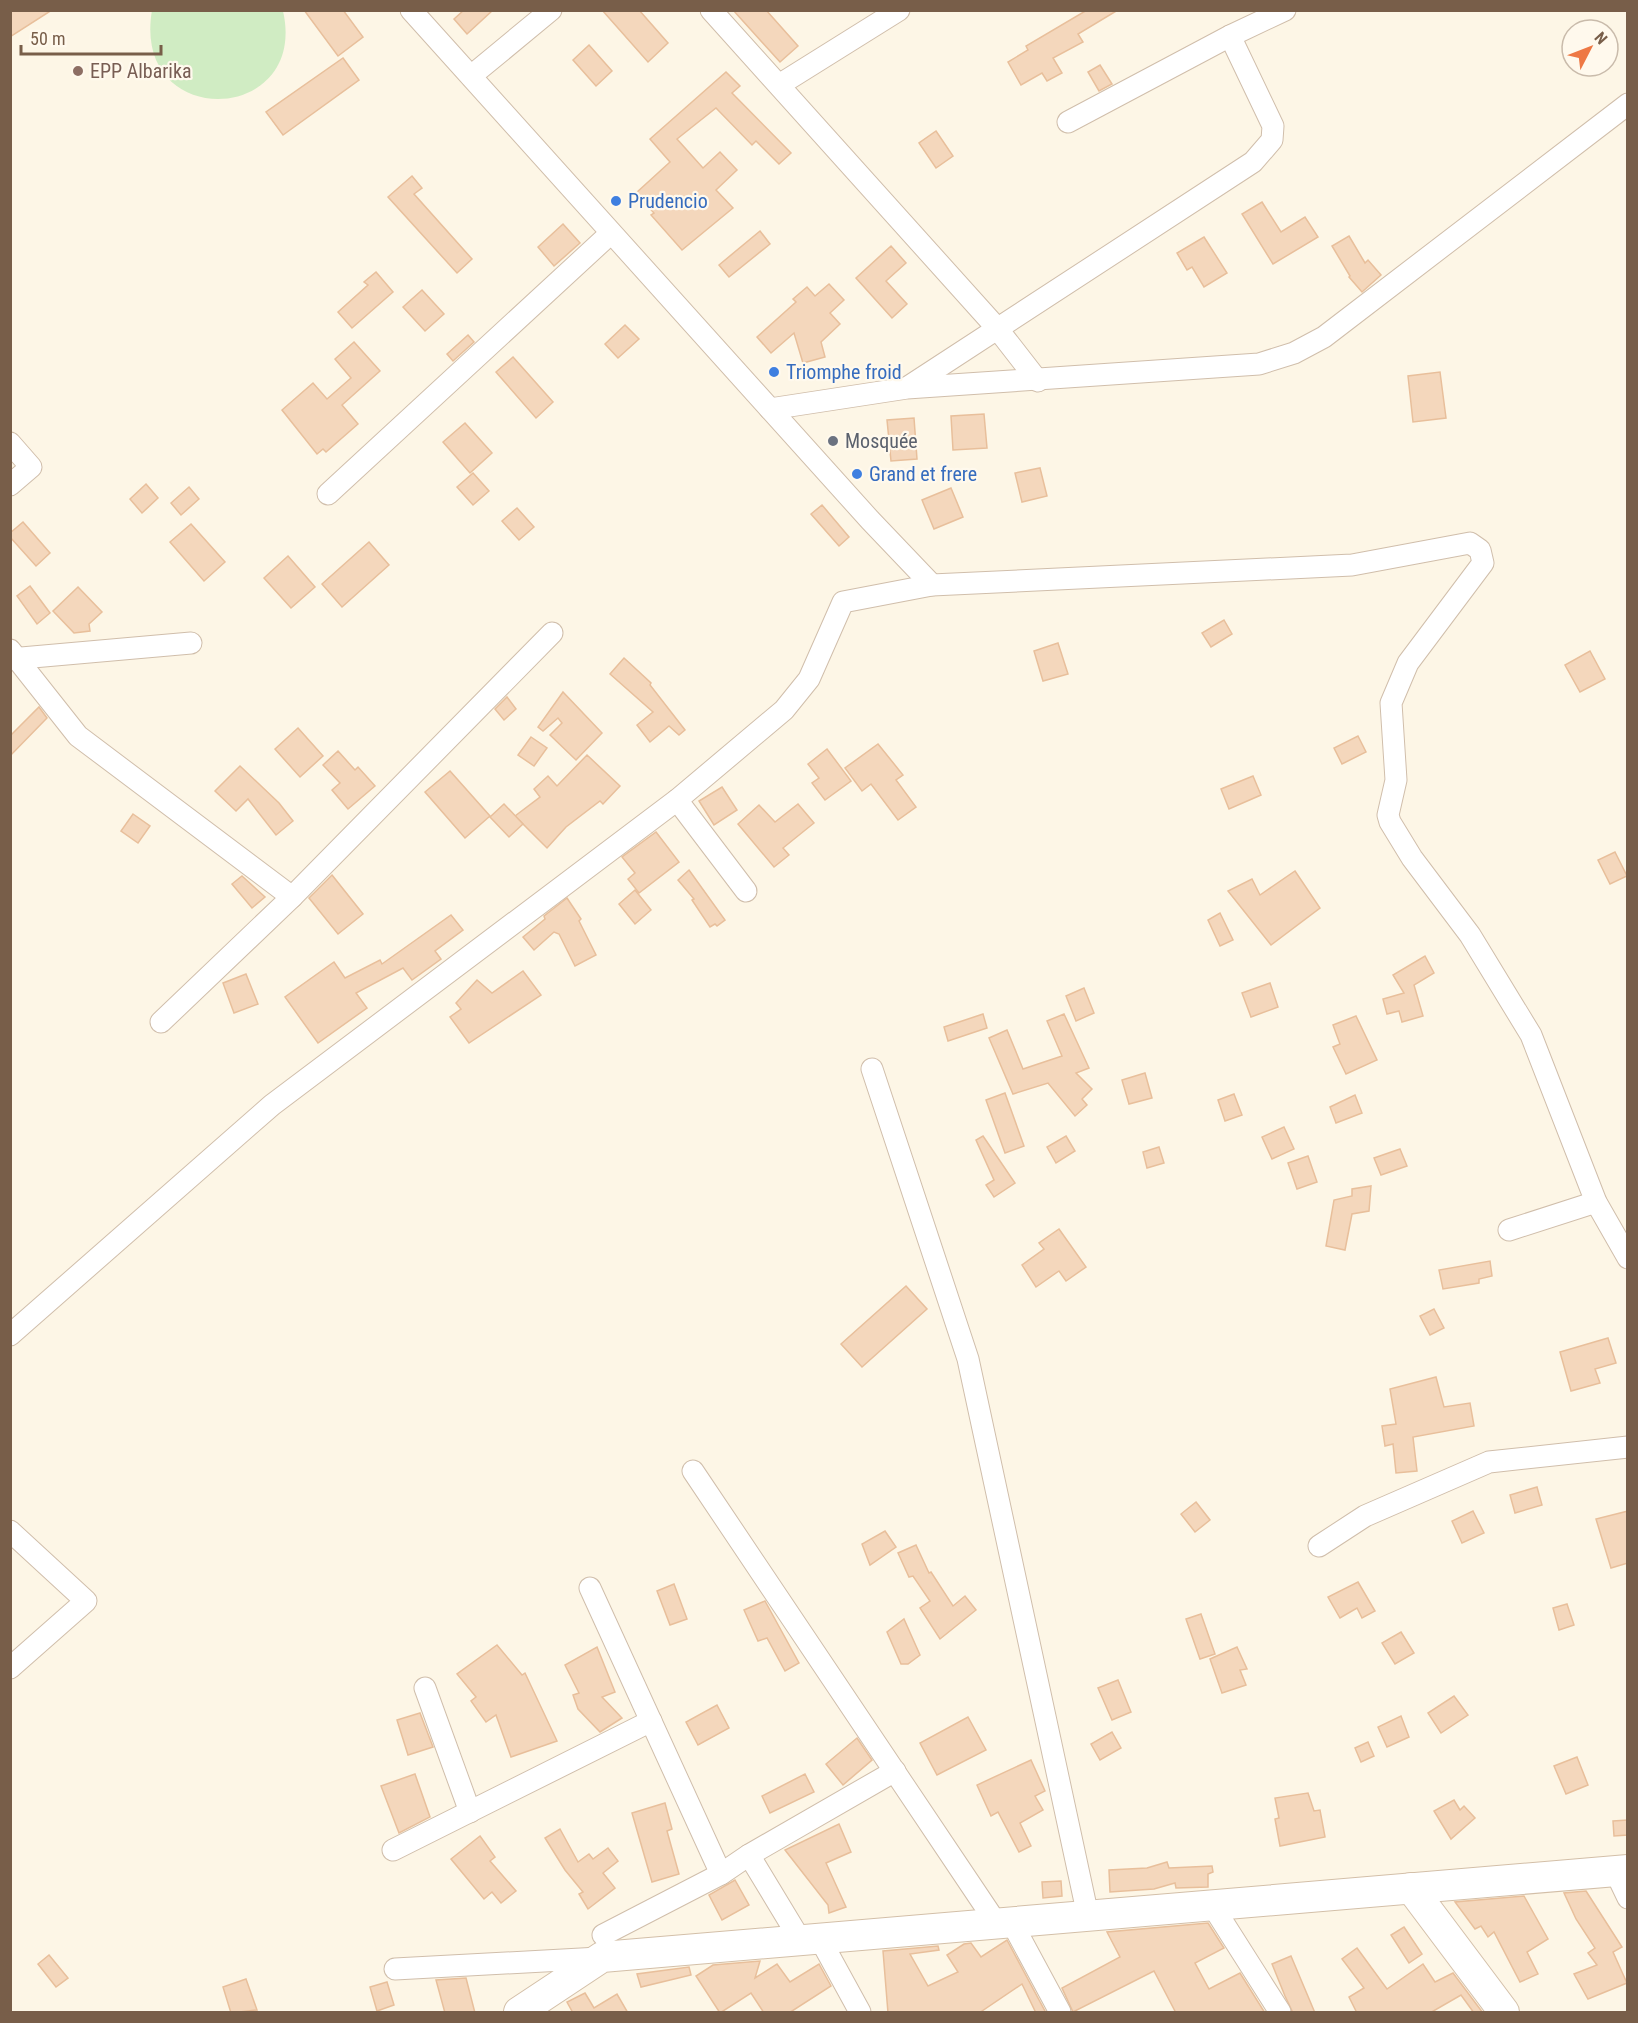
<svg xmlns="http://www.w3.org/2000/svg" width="1638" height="2023" font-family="'Roboto Condensed',sans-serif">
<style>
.green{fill:#d0ecc3}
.building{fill:#f4d7bc;stroke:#e8bf9b;stroke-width:1.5}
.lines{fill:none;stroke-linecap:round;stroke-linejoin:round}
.street-casing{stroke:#d0beab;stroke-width:23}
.secondary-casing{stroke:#d3bfa8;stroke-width:32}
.street{stroke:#fff;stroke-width:21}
.secondary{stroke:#fff;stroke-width:30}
.education-dot{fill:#8d6e63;stroke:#fff9ed;stroke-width:2}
.shop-dot{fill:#3f7fe0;stroke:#fff9ed;stroke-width:2}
.worship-dot{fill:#6b7280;stroke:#fff9ed;stroke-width:2}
.labels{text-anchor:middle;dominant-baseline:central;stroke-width:4.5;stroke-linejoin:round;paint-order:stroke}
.education-label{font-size:20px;fill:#785e54;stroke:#fff9ed;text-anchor:start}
.shop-label{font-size:20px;fill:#366cbe;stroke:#fff9ed;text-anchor:start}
.worship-label{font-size:20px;fill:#5b616d;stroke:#fff9ed;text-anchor:start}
</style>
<rect width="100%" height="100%" fill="#fdf6e6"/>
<path class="green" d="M152,10l131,1c26,114 -152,121 -131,-1z"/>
<g class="building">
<polygon points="10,10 52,10 10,37"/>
<polygon points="304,10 343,10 363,37 338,56"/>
<polygon points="464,10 493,10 467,34 454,19"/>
<polygon points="602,10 639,10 668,43 648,62"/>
<polygon points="733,10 766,10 798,46 780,62"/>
<polygon points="1087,10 1118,10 1078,34 1083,42 1053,58 1062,73 1047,81 1042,73 1021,85 1008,62 1028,50 1026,46"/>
<polygon points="589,45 612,71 596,86 573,60"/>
<polygon points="343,58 359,80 283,135 266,112"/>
<polygon points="1100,65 1112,84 1099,91 1088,72"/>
<polygon points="726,72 740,86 732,93 791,153 779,164 756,141 752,145 716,108 677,139 703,168 720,152 737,170 716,190 733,208 682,250 651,215 654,213 636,193 670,162 650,139"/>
<polygon points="936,131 953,156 936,168 919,143"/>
<polygon points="412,176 422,188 414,194 472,259 457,273 388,197"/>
<polygon points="1262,202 1281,232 1305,217 1318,237 1273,264 1242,214"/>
<polygon points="563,224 580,243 554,266 538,247"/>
<polygon points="760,231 770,244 729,277 719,265"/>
<polygon points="1349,236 1365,263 1368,260 1381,275 1362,292 1349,277 1350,276 1332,246"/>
<polygon points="1204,237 1227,273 1204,287 1192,267 1187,270 1177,253"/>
<polygon points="891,246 906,263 886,281 907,304 892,318 856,278"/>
<polygon points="376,272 393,292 352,328 338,312 368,285 364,282"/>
<polygon points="829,284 844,300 830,313 840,324 821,342 825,357 803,363 794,333 771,353 757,337 796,302 793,299 807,287 815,296"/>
<polygon points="422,290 444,314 425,331 403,307"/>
<polygon points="625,325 639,339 618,358 605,344"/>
<polygon points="468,335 474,342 453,361 447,354"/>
<polygon points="354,342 380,371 342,405 358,424 326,452 323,449 317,454 282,410 313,383 327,399 351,378 335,359"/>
<polygon points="513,357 553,402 536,418 496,372"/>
<polygon points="1440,372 1446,418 1413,422 1408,376"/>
<polygon points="984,414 987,448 953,450 951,416"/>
<polygon points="914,418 917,459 891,461 887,420"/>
<polygon points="465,423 492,453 470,473 443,442"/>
<polygon points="1040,468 1047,496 1022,502 1015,473"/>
<polygon points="473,473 489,491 473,505 457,487"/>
<polygon points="146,484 158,498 142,513 130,499"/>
<polygon points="189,487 199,499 181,515 171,503"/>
<polygon points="951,488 963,517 934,529 922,500"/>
<polygon points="822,505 849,537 839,546 811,514"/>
<polygon points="517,508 534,527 519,540 502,521"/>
<polygon points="23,522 50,553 36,566 10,537 10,533"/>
<polygon points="191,524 225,562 204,581 170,542"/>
<polygon points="369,542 389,565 342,607 322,584"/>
<polygon points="288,556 315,587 291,608 264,578"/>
<polygon points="30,586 50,613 37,624 17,596"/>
<polygon points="78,587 102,612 89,624 90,631 74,633 53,611"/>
<polygon points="1224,620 1232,634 1211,647 1202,633"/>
<polygon points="1058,643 1068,674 1043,681 1034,651"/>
<polygon points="1590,651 1605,679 1580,692 1565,665"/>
<polygon points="624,658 651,683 650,685 685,730 679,735 669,726 650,742 637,725 653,712 610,674"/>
<polygon points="563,692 602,733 576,760 550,735 562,723 558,718 543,731 538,727"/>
<polygon points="507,697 516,709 504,720 495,709"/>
<polygon points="39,707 47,718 10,756 10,736"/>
<polygon points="298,728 323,756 300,777 275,749"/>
<polygon points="1358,736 1366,752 1342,764 1334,748"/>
<polygon points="531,737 547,748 534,766 518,755"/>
<polygon points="878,744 903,775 896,780 916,807 898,820 871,784 862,791 845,768"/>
<polygon points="827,749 851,781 825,800 812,783 819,778 808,764"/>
<polygon points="338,751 355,770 358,767 375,786 348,809 332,790 340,783 323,765"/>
<polygon points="587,755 620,786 603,804 600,801 566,827 547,848 515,816 540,797 534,789 548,776 557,786"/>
<polygon points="240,766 279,803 293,821 276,835 248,799 236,811 215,791"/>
<polygon points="450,771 490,816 465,838 425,792"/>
<polygon points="1253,776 1261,795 1229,809 1221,789"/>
<polygon points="722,787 737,810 714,825 699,801"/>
<polygon points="504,804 523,824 509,837 490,817"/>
<polygon points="798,804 814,823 783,848 789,855 774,867 738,824 759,805 775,822"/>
<polygon points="133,814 150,826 138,843 121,831"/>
<polygon points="656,832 679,862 639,893 628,879 635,873 622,857"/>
<polygon points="1615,852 1627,876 1610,884 1598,860"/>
<polygon points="689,870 725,920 717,926 715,924 710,927 692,900 694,899 678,880"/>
<polygon points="1295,871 1320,908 1271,945 1228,891 1252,879 1260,895"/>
<polygon points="332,875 363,914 338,934 309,898"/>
<polygon points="242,876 265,897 252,908 232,884"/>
<polygon points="635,890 651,910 635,924 619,904"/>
<polygon points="567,898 581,919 579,921 596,955 575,966 559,934 554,932 534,950 523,937 545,919 544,916"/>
<polygon points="1220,913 1233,940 1220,946 1208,920"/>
<polygon points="451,915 463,930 435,951 441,959 412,980 403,968 356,993 367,1008 318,1043 285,997 334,962 345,978 380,960 382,964"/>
<polygon points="1425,956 1434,973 1414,985 1423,1016 1402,1022 1399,1011 1387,1014 1383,999 1404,993 1393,975"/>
<polygon points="523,971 541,995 469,1043 450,1017 461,1009 456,1003 477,980 492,993"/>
<polygon points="246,974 258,1004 234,1013 223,983"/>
<polygon points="1270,983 1278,1007 1251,1017 1242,993"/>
<polygon points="1084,988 1094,1013 1076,1021 1066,996"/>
<polygon points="983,1014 987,1028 948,1041 944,1027"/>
<polygon points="1064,1014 1089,1068 1076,1073 1092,1089 1082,1099 1087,1105 1075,1116 1048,1083 1013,1094 989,1038 1007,1030 1023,1069 1062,1056 1047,1021"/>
<polygon points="1356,1016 1377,1060 1346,1074 1333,1047 1340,1044 1333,1025"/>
<polygon points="1145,1073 1152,1098 1129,1104 1122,1080"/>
<polygon points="1005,1093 1024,1146 1005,1153 986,1100"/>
<polygon points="1234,1094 1242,1115 1225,1121 1218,1100"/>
<polygon points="1355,1095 1362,1113 1336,1123 1330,1107"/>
<polygon points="1284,1127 1294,1149 1272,1159 1262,1137"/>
<polygon points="983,1136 1015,1183 994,1197 986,1185 994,1180 976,1140"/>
<polygon points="1066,1136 1075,1151 1056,1163 1047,1147"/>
<polygon points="1159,1147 1164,1163 1147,1168 1143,1152"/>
<polygon points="1400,1149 1407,1166 1381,1175 1374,1158"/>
<polygon points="1308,1156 1317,1182 1297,1189 1288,1163"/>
<polygon points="1371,1186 1369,1211 1352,1214 1345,1250 1326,1246 1334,1200 1352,1196 1352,1189"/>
<polygon points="1059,1229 1086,1267 1066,1281 1059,1271 1036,1287 1022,1265 1044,1249 1039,1243"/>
<polygon points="1490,1261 1492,1276 1479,1279 1479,1283 1443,1289 1439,1270"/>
<polygon points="906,1286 927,1309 862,1367 841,1344"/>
<polygon points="1434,1309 1444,1328 1430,1335 1420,1316"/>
<polygon points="1608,1338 1616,1363 1595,1369 1600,1383 1571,1391 1560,1352"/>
<polygon points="1436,1377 1444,1407 1470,1403 1474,1426 1413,1437 1417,1471 1396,1473 1393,1444 1385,1446 1382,1426 1396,1424 1390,1389"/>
<polygon points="1537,1487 1542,1505 1515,1513 1510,1495"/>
<polygon points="1196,1502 1210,1520 1195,1532 1181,1514"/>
<polygon points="1473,1511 1484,1533 1462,1543 1452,1521"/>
<polygon points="1628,1511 1628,1563 1611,1568 1596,1519"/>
<polygon points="885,1531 896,1547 870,1565 862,1544"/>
<polygon points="916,1545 929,1573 931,1572 953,1606 965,1596 976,1610 940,1639 920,1608 930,1601 913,1576 909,1577 898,1553"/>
<polygon points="1358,1582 1375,1611 1362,1618 1357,1608 1340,1618 1328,1597"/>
<polygon points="674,1584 687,1619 670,1625 657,1591"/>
<polygon points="765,1601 799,1663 785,1671 767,1638 758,1641 744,1610"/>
<polygon points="1567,1604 1574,1625 1559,1630 1553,1608"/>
<polygon points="1201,1614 1215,1654 1200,1659 1186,1619"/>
<polygon points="904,1619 920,1655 908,1664 901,1664 887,1632"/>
<polygon points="1401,1632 1414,1653 1395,1664 1382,1643"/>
<polygon points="497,1645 522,1675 525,1673 557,1741 511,1757 496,1715 486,1722 471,1701 476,1697 457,1674"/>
<polygon points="597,1647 615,1692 602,1697 622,1718 600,1732 578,1709 573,1695 579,1693 565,1665"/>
<polygon points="1237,1647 1247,1669 1240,1670 1246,1685 1222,1693 1210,1659"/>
<polygon points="1118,1680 1131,1712 1112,1720 1098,1688"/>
<polygon points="1454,1696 1468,1715 1441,1733 1428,1713"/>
<polygon points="717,1705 729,1728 698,1745 686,1722"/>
<polygon points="420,1713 433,1747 408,1755 397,1720"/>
<polygon points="1401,1716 1409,1737 1387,1747 1378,1727"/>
<polygon points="968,1717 986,1750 937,1775 920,1743"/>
<polygon points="1112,1732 1121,1748 1100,1760 1091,1744"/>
<polygon points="857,1738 872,1760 843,1785 826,1764"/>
<polygon points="1368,1742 1374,1756 1361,1762 1355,1748"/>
<polygon points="1577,1757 1588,1785 1566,1794 1554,1766"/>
<polygon points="1031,1760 1045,1791 1035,1796 1043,1810 1020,1823 1031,1846 1019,1852 998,1812 991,1816 977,1785"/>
<polygon points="415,1774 430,1817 399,1833 381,1786"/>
<polygon points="805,1774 814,1792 770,1813 762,1796"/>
<polygon points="1308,1793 1314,1811 1320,1810 1325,1837 1280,1846 1275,1819 1279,1818 1275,1798"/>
<polygon points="1454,1800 1460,1810 1464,1806 1475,1818 1451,1839 1434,1811"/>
<polygon points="665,1803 672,1829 667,1831 679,1874 652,1882 632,1813"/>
<polygon points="1628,1820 1628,1835 1614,1836 1613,1821"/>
<polygon points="839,1824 851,1852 826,1863 846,1907 829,1913 828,1905 785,1850"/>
<polygon points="560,1829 578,1862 589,1854 593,1859 608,1848 618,1861 603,1873 615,1888 588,1909 579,1894 583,1892 565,1870 545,1838"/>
<polygon points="480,1836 495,1857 490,1861 516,1891 501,1903 492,1892 484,1899 451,1859"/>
<polygon points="1167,1862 1169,1868 1212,1866 1213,1872 1208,1874 1208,1887 1176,1888 1175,1883 1154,1889 1110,1892 1109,1870 1147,1868"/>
<polygon points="735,1880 749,1905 722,1920 709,1895"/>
<polygon points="1061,1881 1062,1896 1043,1898 1042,1882"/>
<polygon points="1586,1891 1622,1947 1613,1952 1627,1983 1588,1999 1574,1974 1597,1965 1588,1953 1595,1948 1576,1919 1564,1893"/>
<polygon points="1524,1896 1548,1939 1527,1952 1538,1974 1520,1982 1494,1932 1488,1937 1481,1926 1475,1929 1455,1902"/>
<polygon points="1208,1923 1224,1948 1195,1963 1209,1989 1240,1973 1265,2013 1176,2013 1154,1971 1073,2012 1062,1988 1120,1957 1107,1932"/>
<polygon points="1404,1927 1422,1954 1409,1963 1391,1935"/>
<polygon points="1007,1940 1046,2013 1036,2013 1022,1984 979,2013 888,2013 883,1951 938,1946 939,1950 910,1954 928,1986 958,1972 947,1955 964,1944 971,1943 981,1957"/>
<polygon points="1357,1948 1387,1989 1423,1964 1435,1982 1453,1973 1483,2013 1474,2013 1461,1995 1430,2013 1357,2013 1349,1997 1364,1988 1342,1959"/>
<polygon points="49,1955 68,1978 56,1987 38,1964"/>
<polygon points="1291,1956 1315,2013 1293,2013 1285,1996 1272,1964"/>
<polygon points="760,1961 755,1978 777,1964 790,1982 819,1964 831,1986 789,2013 764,2013 751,1993 720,2013 696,1976 713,1965"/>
<polygon points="689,1967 691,1975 641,1987 637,1974"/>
<polygon points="466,1978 475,2013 445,2013 436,1980"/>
<polygon points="246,1979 257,2010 231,2013 223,1987"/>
<polygon points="387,1982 394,2005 377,2011 370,1987"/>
<polygon points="585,1993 594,2008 617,1994 628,2013 573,2013 567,2002"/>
</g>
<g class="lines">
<g class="street-casing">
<g id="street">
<polyline points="411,10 870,520 932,585"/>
<polyline points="711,10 996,327 1038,381"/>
<polyline points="471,76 551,10"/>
<polyline points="779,85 899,10"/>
<polyline points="1068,122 1230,36 1285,10"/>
<polyline points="908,387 1253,162 1272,140 1273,126 1230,36"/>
<polyline points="770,409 907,388 1259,364 1294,353 1324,337 1628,104"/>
<polyline points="10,443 31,467 10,485"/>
<polyline points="328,494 611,233"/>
<polyline points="10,650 78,736 292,897"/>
<polyline points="10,659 191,643"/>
<polyline points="677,800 746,891"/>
<polyline points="161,1022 292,897 552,633"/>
<polyline points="872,1069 968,1359 1088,1916"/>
<polyline points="1509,1230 1596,1202"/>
<polyline points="10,1335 272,1105 677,800 784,710 809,679 843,602 932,585 1352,565 1470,543 1480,550 1483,563 1408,663 1391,703 1396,780 1388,815 1390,822 1412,858 1470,935 1531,1035 1596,1202 1628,1258"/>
<polyline points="693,1471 997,1924"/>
<polyline points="10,1531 86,1601 10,1668"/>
<polyline points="1319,1546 1365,1516 1489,1462 1628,1447"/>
<polyline points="590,1588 721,1874"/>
<polyline points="425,1688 470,1812"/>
<polyline points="393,1850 651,1721"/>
<polyline points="749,1855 801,1941"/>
<polyline points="1615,1871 1628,1898"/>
<polyline points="1212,1905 1280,2012"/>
<polyline points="1012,1923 1060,2012"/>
<polyline points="603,1935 721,1874 749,1855 895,1771"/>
<polyline points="820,1939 860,2012"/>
<polyline points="395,1969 599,1958"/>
</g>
</g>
<g class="secondary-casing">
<g id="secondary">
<polyline points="1411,1888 1504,2012"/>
<polyline points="519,2012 602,1957 1628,1870"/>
</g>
</g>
<use href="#street" class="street"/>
<use href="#secondary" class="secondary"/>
</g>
<circle class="education-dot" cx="78" cy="71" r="6"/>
<g class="shop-dot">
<circle cx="616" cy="201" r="6"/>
<circle cx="774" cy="372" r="6"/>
<circle cx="857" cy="474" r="6"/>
</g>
<circle class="worship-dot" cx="833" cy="441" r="6"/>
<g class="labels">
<g class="education-label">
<text x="90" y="71">EPP Albarika</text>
</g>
<g class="shop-label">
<text x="628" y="201">Prudencio</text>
<text x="786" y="372">Triomphe froid</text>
<text x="869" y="474">Grand et frere</text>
</g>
<g class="worship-label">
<text x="845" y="441">Mosquée</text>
</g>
</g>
<rect width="1638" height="2023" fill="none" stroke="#785e49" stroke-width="24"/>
<g transform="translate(1590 48) rotate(48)"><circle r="28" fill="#fff9ed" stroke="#c9bbab" stroke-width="1.5"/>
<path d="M0-4.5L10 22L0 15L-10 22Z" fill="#ee7844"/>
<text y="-9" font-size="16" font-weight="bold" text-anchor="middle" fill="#785e49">N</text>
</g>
<path d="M21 45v9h140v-9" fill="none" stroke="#785e49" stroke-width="3"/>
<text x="30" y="45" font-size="18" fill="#785e49" stroke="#fff9ed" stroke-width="4.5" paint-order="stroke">50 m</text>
</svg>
